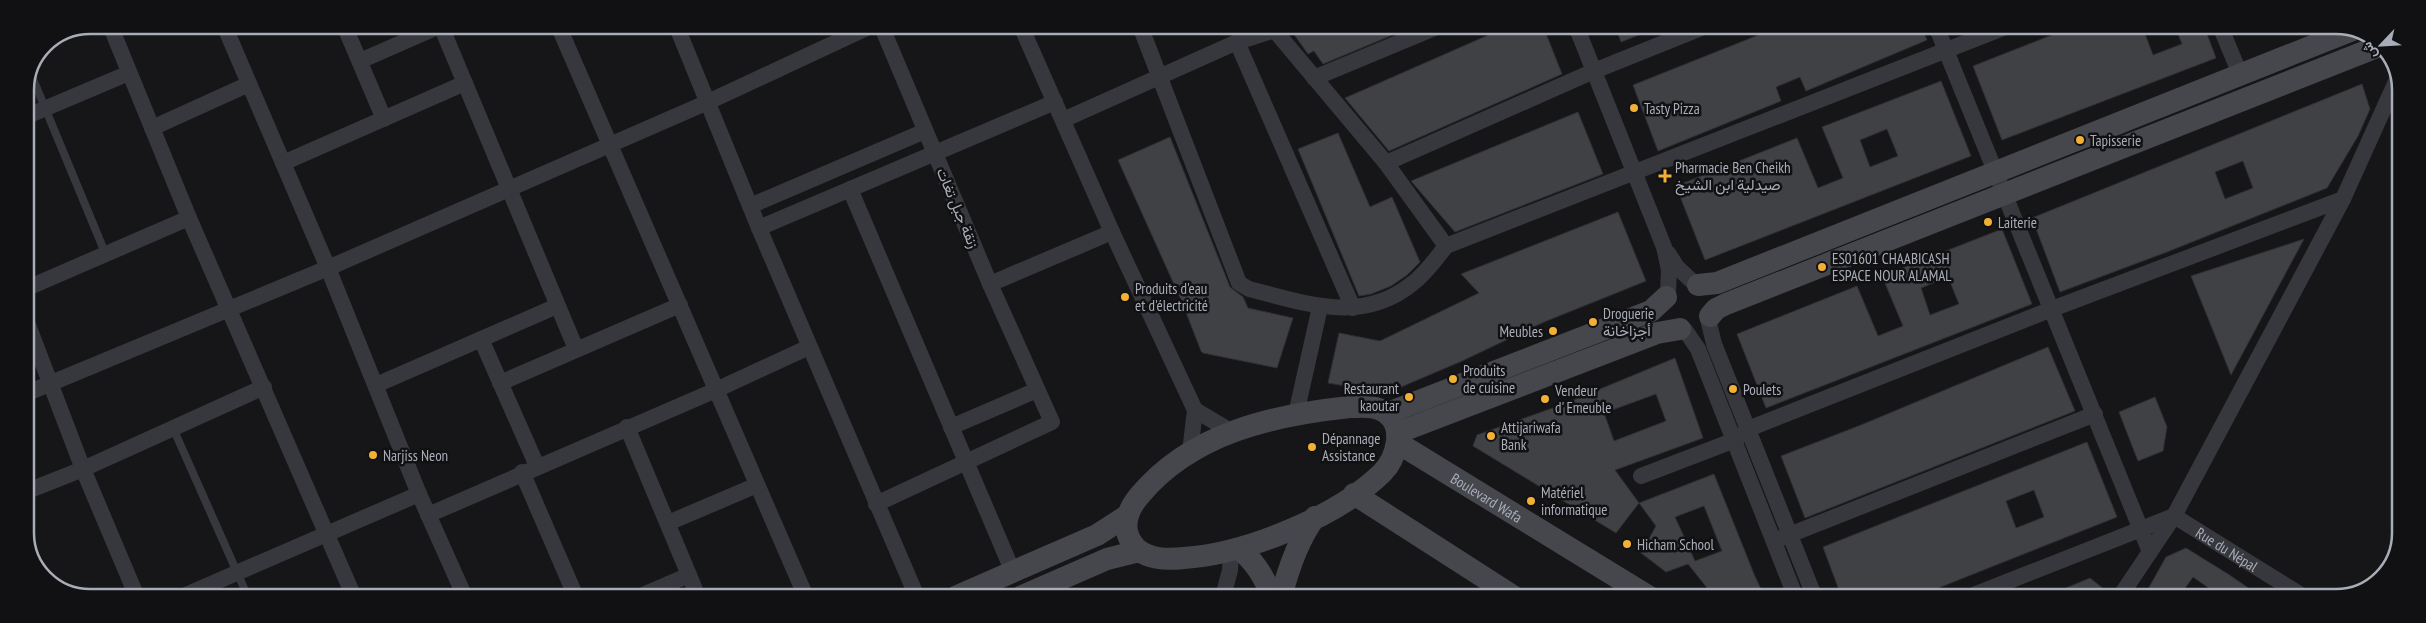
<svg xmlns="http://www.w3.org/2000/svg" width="2426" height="623" font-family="'PT Sans Narrow',Vazirmatn,sans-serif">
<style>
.building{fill:#404145;stroke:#303034;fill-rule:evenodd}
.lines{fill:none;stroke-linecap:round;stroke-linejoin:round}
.lane{stroke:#37383d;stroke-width:8}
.street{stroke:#37383d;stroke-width:16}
.secondary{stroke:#45474d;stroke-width:22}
.poi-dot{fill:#f2b134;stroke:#111113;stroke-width:2}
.labels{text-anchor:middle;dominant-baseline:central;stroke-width:5;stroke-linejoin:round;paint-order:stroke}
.poi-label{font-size:15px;fill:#a8adb8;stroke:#111113;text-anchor:start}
.street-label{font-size:15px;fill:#a8adb8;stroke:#111113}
.rim{fill:none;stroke:#a8adb8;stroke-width:2.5}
</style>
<rect width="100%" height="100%" fill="#161618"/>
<g class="building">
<polygon points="1288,26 1414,26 1323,64 1314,51 1308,54"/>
<polygon points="1509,26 1543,26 1562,74 1389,151 1345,98"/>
<polygon points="1615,26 1659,26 1659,27 1621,42"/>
<polygon points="1781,26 1921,26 1927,40 1806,91 1800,77 1776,87 1781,101 1658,151 1633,85"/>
<polygon points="2075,26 2142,26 2153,55 2182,44 2175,26 2204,26 2216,58 2002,140 1973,66"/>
<path d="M1941,81l30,75 -266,104 -29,-74 121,-48 21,50 25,-10 -21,-51zM1887,129l11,27 -28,11 -10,-27z"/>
<path d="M2362,84l8,25 -12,27 -31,52 -160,64 -107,40 -28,-74zM2243,161l10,27 -28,11 -10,-27z"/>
<polygon points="1578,112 1603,174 1455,232 1411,181"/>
<polygon points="1338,133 1370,207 1392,197 1420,262 1407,275 1391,286 1371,294 1359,296 1298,149"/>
<polygon points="1170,137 1230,287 1243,297 1248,308 1293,318 1277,368 1203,353 1201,351 1182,302 1118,160"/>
<polygon points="1618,212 1646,281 1544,322 1462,361 1387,393 1328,383 1339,333 1380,341 1479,293 1461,274"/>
<path d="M2002,229l30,75 -266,104 -29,-74 120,-48 21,50 25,-10 -21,-50zM1948,277l11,27 -29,11 -9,-27z"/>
<polygon points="2304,239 2231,375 2191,276"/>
<polygon points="2048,347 2075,411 1805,518 1781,456 1861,425"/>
<path d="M1675,358l28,80 -88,32 24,33 -23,30 -143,-87 4,-11 87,-31zM1656,394l10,27 -52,20 -10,-28z"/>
<polygon points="2155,397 2167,427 2163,451 2138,461 2119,412"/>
<path d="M2087,442l30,75 -204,81h-71l-19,-51zM2034,490l10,27 -28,11 -10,-27z"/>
<path d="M1714,474l40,100 11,24h-44l-13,-9 -20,-25 -22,8 -25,-19 15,-27 -17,-23zM1704,506l18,45 -27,10 -20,-44z"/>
<polygon points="2186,548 2228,574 2263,598 2223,598 2193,577 2178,598 2143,598 2166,557"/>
<polygon points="2090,578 2110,594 2109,598 2042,598"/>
</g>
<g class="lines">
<g class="lane">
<polyline points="31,74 106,255"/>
<polyline points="173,428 248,597"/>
</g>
<g class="street">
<polyline points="110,25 189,218 354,597"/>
<polyline points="224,25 328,268 419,494 465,597"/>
<polyline points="344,25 384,119"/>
<polyline points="558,25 806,597"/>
<polyline points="676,25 759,228 917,597"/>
<polyline points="441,26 576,349"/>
<polyline points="1021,26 1112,232 1195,410 1190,452"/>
<path d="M1140,26l99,257 10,6c56,14 113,36 164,-6 13,-10 23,-24 33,-37l562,-220"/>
<polyline points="1271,26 1386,163 1446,246"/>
<polyline points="1576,26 1664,247 1669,270 1668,293"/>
<polyline points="1936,26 2150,552"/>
<polyline points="2220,26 2240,74"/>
<polyline points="1237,42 1353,308"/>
<polyline points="360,61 442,25"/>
<polyline points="1314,78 1439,26"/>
<polyline points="25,117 129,73"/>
<polyline points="1063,120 1237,42 1275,30"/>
<polyline points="152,128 249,84"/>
<polyline points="283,163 465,83"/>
<polyline points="1386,163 1594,71 1706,26"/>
<polyline points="850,189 1013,572"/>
<polyline points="750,206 925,131"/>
<polyline points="759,228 1055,102"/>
<polyline points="1668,253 1677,267 1694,283"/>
<polyline points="990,284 1112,232"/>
<polyline points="25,289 189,218"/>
<polyline points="25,317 83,469 137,597"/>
<polyline points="1708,319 1714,344 1815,598"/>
<polyline points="1685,330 1698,349 1796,598"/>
<polyline points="481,339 537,466"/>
<polyline points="500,383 680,305"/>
<polyline points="376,385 557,306"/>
<polyline points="25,394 328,268 708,102 873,25"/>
<polyline points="1195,410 1232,432"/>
<polyline points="1296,414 1320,307"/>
<polyline points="627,427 689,575 638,597"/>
<polyline points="951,427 1037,390"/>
<polyline points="522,472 576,597"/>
<polyline points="1641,476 1735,440 1748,429 2052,309 2343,199"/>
<polyline points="25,492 83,469 264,387"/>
<polyline points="876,504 1052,422 990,284 881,25"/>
<polyline points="428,515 716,390 809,347"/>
<polyline points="668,523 757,485"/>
<polyline points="1774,541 2095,414"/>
<polyline points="689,575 698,597"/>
<polyline points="181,597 419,494"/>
<polyline points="1223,597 1230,570 1231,551"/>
<path id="s1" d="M1966,598l208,-82 132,82"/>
<polyline points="2119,598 2174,516 2343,199 2398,77"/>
</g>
<g class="secondary">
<polyline points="1698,285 1717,283 2355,29"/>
<polyline points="1710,316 1716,309 1726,304 2382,45"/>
<path d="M1350,407c12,0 26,-2 36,6 20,14 10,46 -4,60 -45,44 -137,81 -198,85 -18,2 -41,2 -52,-15 -11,-16 -4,-34 8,-48 52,-62 133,-80 210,-88z"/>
<polyline points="1388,413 1651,311 1666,297"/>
<polyline points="1397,433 1657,333 1680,329"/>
<path id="s2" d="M1398,443l253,155"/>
<polyline points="1354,494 1516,598"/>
<path d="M1239,549c17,13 26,29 33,48"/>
<polyline points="955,597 1097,535 1128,515"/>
<polyline points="1020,597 1107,559 1139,551"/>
<path d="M1281,597c7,-27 17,-57 34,-80"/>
</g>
</g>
<g class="poi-dot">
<circle cx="1634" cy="108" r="5"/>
<circle cx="2080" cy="140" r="5"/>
<path d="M1662.5 168.5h5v5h5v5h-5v5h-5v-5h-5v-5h5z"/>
<circle cx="1988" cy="222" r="5"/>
<circle cx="1822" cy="267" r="5"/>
<circle cx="1125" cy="297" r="5"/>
<circle cx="1593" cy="322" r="5"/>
<circle cx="1553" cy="331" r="5"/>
<circle cx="1453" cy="379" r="5"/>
<circle cx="1733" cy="389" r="5"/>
<circle cx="1409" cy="397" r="5"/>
<circle cx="1545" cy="399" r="5"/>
<circle cx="1491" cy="436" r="5"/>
<circle cx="1312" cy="447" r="5"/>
<circle cx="373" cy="455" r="5"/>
<circle cx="1531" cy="501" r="5"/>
<circle cx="1627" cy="544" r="5"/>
</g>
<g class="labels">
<g class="poi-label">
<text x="1644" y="108">Tasty Pizza</text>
<text x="2090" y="140">Tapisserie</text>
<text x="1675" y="167">Pharmacie Ben Cheikh<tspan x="1675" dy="17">صيدلية ابن الشيخ</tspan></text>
<text x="1998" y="222">Laiterie</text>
<text x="1832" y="258">ES01601 CHAABICASH<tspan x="1832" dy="17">ESPACE NOUR ALAMAL</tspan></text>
<text x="1135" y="288">Produits d'eau<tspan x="1135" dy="17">et d'électricité</tspan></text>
<text x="1603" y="313">Droguerie<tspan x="1603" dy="17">أجزاخانة</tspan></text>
<text x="1543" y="331" text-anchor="end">Meubles</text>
<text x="1463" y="370">Produits<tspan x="1463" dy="17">de cuisine</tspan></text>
<text x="1399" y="388" text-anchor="end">Restaurant<tspan x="1399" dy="17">kaoutar</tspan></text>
<text x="1743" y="389">Poulets</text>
<text x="1555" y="390">Vendeur<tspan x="1555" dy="17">d' Emeuble</tspan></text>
<text x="1501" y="427">Attijariwafa<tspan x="1501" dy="17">Bank</tspan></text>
<text x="1322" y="438">Dépannage<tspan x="1322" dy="17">Assistance</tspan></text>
<text x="383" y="455">Narjiss Neon</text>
<text x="1541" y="492">Matériel<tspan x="1541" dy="17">informatique</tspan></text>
<text x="1637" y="544">Hicham School</text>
</g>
<g class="street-label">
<text transform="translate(958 208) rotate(67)">زنقة جبل تغات</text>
<text stroke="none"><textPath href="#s2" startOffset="104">Boulevard Wafa</textPath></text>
<text stroke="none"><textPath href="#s1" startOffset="286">Rue du Népal</textPath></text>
</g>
</g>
<path d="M0 0H2426V623H0ZM90 34H2336A56 56 0 0 1 2392 90V533A56 56 0 0 1 2336 589H90A56 56 0 0 1 34 533V90A56 56 0 0 1 90 34Z" fill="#111113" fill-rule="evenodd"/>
<path class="rim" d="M90 34H2336A56 56 0 0 1 2392 90V533A56 56 0 0 1 2336 589H90A56 56 0 0 1 34 533V90A56 56 0 0 1 90 34Z"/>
<g transform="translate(2381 45) rotate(245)" stroke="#111113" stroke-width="4" paint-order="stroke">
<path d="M0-4L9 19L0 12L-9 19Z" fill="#a8adb8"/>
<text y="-8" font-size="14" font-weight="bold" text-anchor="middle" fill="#a8adb8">ش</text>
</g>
</svg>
